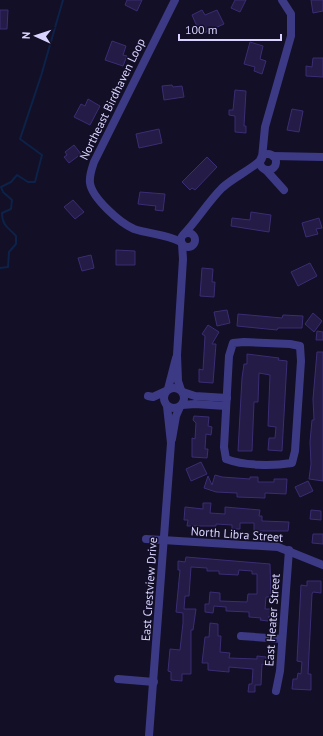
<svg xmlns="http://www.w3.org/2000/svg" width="323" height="736" font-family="'PT Sans',sans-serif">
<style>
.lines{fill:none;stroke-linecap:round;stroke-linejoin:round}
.stream{stroke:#0c2248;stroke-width:2}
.building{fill:#241b47;stroke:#3b2d73}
.minor{stroke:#3d3a85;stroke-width:8}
.labels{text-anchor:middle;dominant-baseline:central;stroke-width:3;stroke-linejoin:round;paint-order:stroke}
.street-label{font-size:12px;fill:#d9d4ff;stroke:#130f26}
</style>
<rect width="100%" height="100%" fill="#130f26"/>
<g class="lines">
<path class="stream" d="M0,268l8,-1 1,-15 7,-8v-8c-7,-8 -14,-10 -14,-23l9,-4 1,-9 -9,-8 -2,-5 10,-5 6,-7 11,7h7l7,-27 -22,-16 21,-63 22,-76"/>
</g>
<g class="building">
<polygon points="127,0 142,0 137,11 125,5"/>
<polygon points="235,0 246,0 240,12 231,8"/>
<polygon points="311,0 323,0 323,11 313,13"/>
<polygon points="0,10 8,10 7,29 0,29"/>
<polygon points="202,10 205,15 217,10 224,24 204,33 201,27 198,29 192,15"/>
<polygon points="112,41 126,46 123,55 127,56 123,66 105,60"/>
<polygon points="250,42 263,46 260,59 266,61 262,74 254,71 255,67 244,64"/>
<polygon points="313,58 323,58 323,77 306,76 306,66 312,67"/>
<polygon points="172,85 173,87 182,86 184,97 164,100 162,86"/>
<polygon points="235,90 246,91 244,126 246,126 246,133 235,132 235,116 229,115 229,110 233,110"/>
<polygon points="88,99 100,106 90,125 74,117 81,104 85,106"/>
<polygon points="292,109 303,111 299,132 287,130"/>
<polygon points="159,129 162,143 139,148 136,134"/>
<polygon points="74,145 81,154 69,163 64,157 67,155 65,152"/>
<polygon points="207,157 217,167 195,190 192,188 190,190 182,182"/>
<polygon points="140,192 165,194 163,211 155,210 156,206 138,204"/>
<polygon points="73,200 84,212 75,219 64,207"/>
<polygon points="251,212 271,215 269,232 231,226 232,218 250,220"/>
<polygon points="319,218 322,228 316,229 318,234 306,237 302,223"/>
<polygon points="116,250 135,251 135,265 116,265"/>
<polygon points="91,255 94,268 82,271 78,258"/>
<polygon points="310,263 317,276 298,286 291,272"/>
<polygon points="202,268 213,269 212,282 215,282 214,297 200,296"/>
<polygon points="227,310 230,323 217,326 214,312"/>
<polygon points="313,313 322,321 314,332 305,324"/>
<polygon points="238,314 282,318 283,315 303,316 302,328 278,328 277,330 237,326"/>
<polygon points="208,325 219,332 212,344 216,344 213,383 199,382 199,369 203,370 205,336 202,334"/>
<polygon points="317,331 323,332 323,340 316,340"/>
<polygon points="317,352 323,352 323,481 309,479 311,464 310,442 312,420 314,420 313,399"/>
<polygon points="247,354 279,358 278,360 287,361 282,451 268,450 269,438 275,438 276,427 268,426 270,375 259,373 258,402 254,402 252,451 238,451 242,378 244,364 247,364"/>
<polygon points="194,416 209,417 208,426 212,427 211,435 206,434 205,449 208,449 207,458 192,457 192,438 195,439 196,423 193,420"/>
<polygon points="201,462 207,474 191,481 186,469"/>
<polygon points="215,475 222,477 250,479 250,477 258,477 258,482 274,482 274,479 287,479 286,494 265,493 265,498 237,497 237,493 216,492 204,488 208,476 212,485"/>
<polygon points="308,481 313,491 300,497 295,487"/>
<polygon points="203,503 211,503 210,513 225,514 225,507 260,510 259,516 262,516 262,521 289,522 288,531 254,531 254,523 240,523 240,529 232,529 232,525 216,524 216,526 187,526 188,520 184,520 185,507 203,509"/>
<polygon points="311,510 321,511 321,520 310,519"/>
<polygon points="313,534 323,534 323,544 312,543"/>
<polygon points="186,557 270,564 271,597 266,597 265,609 271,609 270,617 269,616 268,621 260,620 261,618 249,617 249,612 226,611 226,607 214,606 213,613 205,612 205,604 209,604 210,592 220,593 220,601 247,602 248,594 257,594 257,574 252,574 252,571 239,570 238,575 219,574 219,571 207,571 207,568 191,567 189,596 185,596 184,609 196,609 193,630 191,630 191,674 182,674 182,681 171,680 171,672 168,671 170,649 180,650 183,623 183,613 176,612 180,570 178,570 178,561 185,562"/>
<polygon points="307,581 321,581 321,593 313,592 312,594 308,674 311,674 311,690 292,689 293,679 297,679 298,673 301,674 302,662 297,661 301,585 307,586"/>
<polygon points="210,623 218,624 218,636 221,636 220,652 230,653 229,658 257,659 257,656 266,657 266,665 262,664 261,685 255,685 255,692 248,692 249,684 252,684 253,669 229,667 229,672 218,671 208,670 208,663 202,663 205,637 209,637"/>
</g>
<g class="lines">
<g class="minor">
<path d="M175,0l-81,162c-2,6 -5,14 -4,21 2,15 30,40 44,46 15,5 32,5 47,13"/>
<circle cx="268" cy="162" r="8"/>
<polyline points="273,156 323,157"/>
<polyline points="262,158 265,127 291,36 291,14 282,0"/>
<polyline points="266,170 284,190"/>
<circle cx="188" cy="240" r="7"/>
<path d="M184,234c14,-15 24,-32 38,-46 12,-11 27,-17 39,-28"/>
<path d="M244,342l46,2 10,2 1,15 -6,90 -3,12c-20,3 -47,3 -66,-4l-2,-12 5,-91 4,-13z"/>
<circle cx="174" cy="398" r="10"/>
<polyline points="168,389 176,358"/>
<polyline points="181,390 178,381 177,355 183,259 182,244"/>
<polyline points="183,392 195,396 227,398"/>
<polyline points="148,396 153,397 166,391"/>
<polyline points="182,405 195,404 226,406"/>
<polyline points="172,439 176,416 180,407"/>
<polyline points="146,539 278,547 323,565"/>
<polyline points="241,636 282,639"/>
<polyline points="118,679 154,682"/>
<polyline points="276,691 280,671 289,550"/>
<polyline points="149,736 171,443 167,406"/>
</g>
</g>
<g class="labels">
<g class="street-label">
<text transform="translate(112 99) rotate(-64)">Northeast Birdhaven Loop</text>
<text transform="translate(237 534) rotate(4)">North Libra Street</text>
<text transform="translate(149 589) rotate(-86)">East Crestview Drive</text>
<text transform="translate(272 620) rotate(-86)">East Heater Street</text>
</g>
</g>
<g transform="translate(36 36) rotate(273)" stroke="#130f26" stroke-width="3" paint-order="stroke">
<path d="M0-3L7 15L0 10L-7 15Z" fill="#d9d4ff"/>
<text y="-6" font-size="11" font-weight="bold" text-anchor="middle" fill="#d9d4ff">N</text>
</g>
<path d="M179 34v6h102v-6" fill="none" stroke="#d9d4ff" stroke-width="2"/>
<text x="185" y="34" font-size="12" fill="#d9d4ff" stroke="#130f26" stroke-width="3" paint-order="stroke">100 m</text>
</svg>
